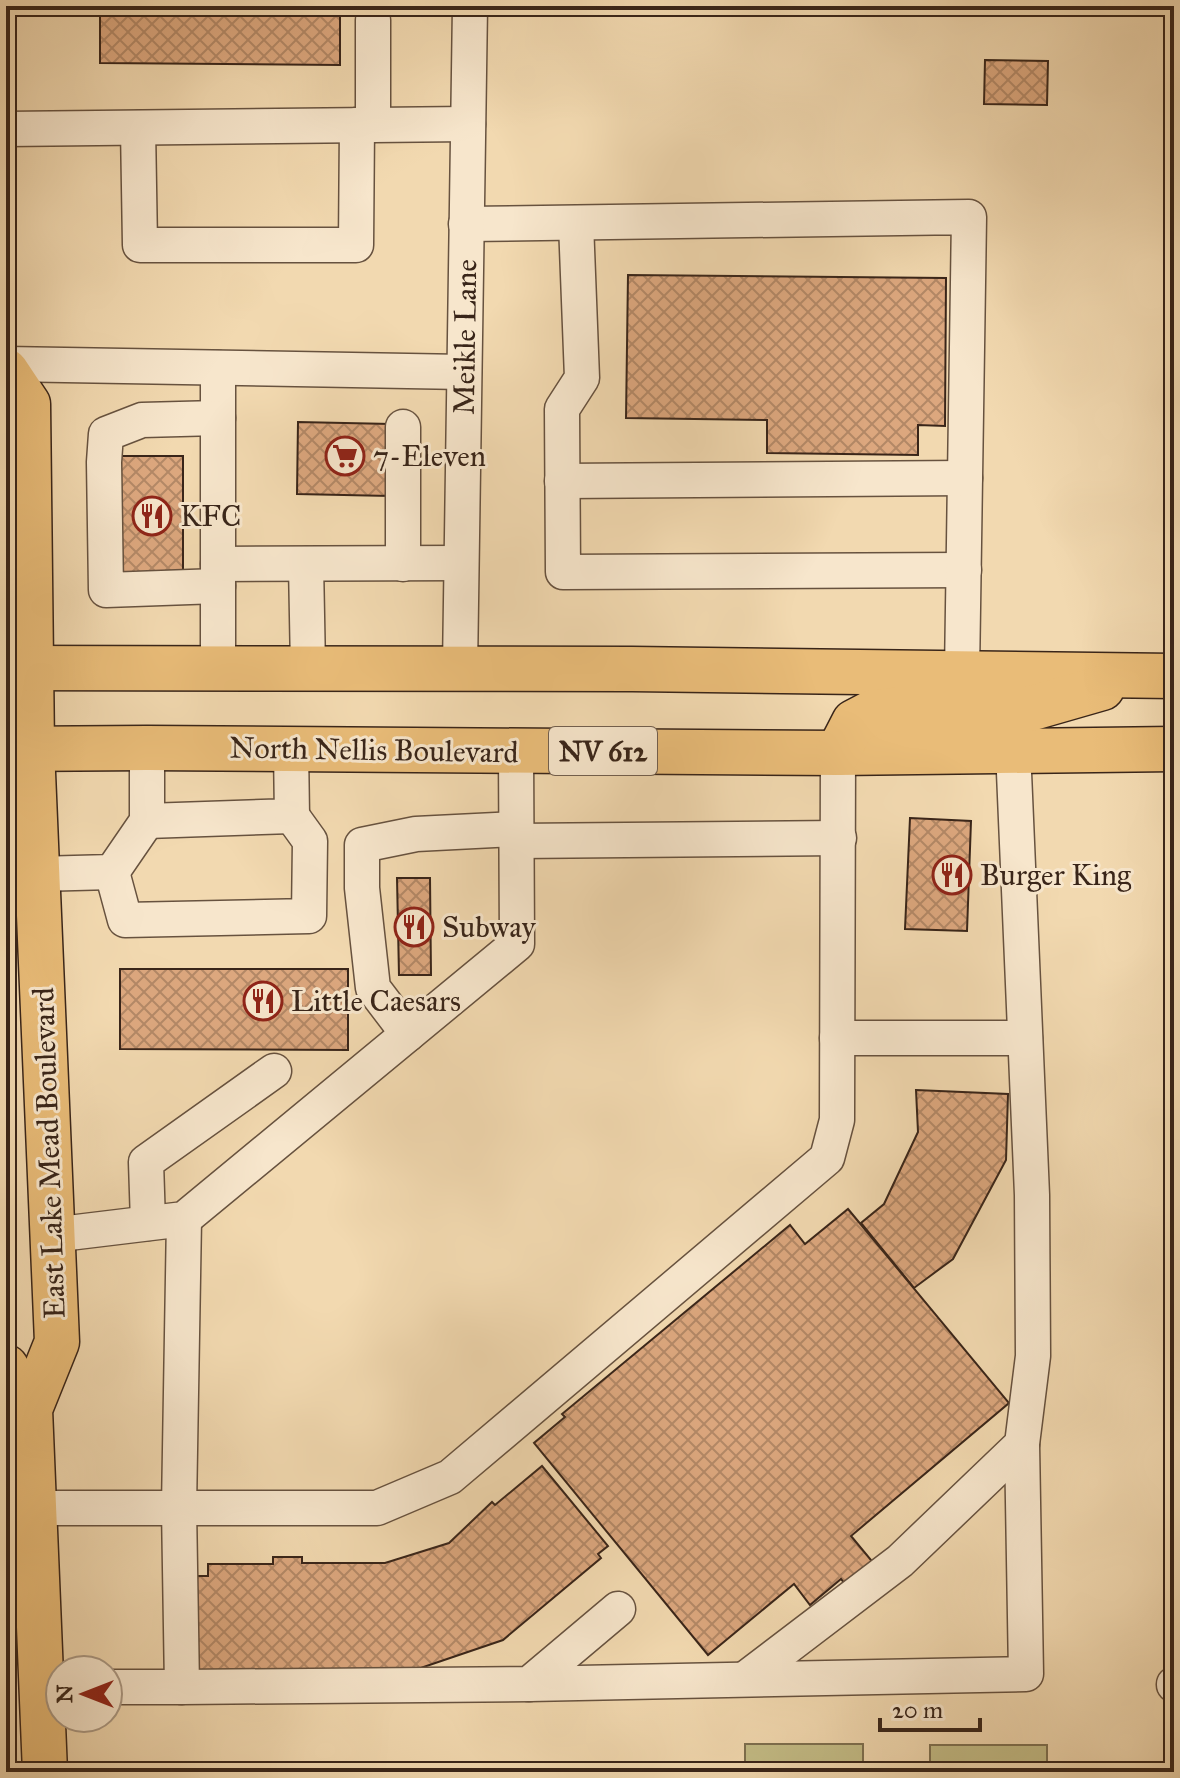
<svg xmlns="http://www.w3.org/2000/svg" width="1180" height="1778" font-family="'IM FELL Great Primer',serif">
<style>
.pitch{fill:#c3bc86;stroke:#7e7050;stroke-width:2}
.building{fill:url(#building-cross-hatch);stroke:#392519;stroke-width:2}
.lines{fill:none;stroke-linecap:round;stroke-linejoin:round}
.minor-casing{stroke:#67523f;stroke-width:37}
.major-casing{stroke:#392519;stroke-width:47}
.minor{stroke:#f7e6cc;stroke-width:34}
.major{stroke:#e9bc78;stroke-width:44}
.labels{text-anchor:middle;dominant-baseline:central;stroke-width:6;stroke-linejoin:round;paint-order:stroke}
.shield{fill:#f7e6cc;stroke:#725f4f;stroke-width:2}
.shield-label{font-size:28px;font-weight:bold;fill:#392519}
.street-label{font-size:30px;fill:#392519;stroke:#f7e6cc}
.poi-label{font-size:30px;fill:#392519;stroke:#f7e6cc;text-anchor:start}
</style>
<defs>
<pattern id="building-cross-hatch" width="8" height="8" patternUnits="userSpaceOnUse" patternTransform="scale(2)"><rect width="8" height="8" fill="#dca77e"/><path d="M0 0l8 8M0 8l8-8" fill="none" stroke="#b38866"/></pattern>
</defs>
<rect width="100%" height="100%" fill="#f2d9b0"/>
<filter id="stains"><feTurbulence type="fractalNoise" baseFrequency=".0025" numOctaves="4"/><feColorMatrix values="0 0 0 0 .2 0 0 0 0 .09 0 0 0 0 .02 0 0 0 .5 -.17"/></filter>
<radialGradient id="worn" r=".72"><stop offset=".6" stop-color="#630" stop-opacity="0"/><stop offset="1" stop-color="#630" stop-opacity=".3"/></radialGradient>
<g class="pitch">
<rect x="745" y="1744" width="118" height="28"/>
<rect x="930" y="1745" width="117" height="27"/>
</g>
<g class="building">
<polygon points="100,6 340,6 340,65 100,63"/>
<polygon points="985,60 1048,61 1047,105 984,104"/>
<polygon points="628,275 946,278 945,426 918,425 918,455 767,453 767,420 626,418"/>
<polygon points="298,422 391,424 390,496 297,494"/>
<rect x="121" y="456" width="62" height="119"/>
<polygon points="910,818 971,821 967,931 905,929"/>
<polygon points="397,878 430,878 431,975 399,975"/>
<polygon points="120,969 348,969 348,1050 120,1049"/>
<polygon points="916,1090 1008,1094 1006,1160 953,1259 914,1288 861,1223 884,1204 918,1132"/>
<polygon points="848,1209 1009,1403 851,1536 876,1566 848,1588 841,1579 810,1605 794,1584 708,1655 534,1443 565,1417 562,1414 790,1225 805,1244"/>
<polygon points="542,1466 608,1546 598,1554 601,1558 503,1640 403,1674 193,1674 193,1576 208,1576 208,1564 273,1564 273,1557 302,1557 302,1563 385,1563 449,1543 492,1502 495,1505"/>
<polygon points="1146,1769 1147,1772 1096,1772 1096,1770"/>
</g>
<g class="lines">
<g class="minor-casing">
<g id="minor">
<polyline points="373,20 373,125"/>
<polyline points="138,128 140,245 356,245 357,125"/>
<polyline points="6,129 468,124"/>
<polyline points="576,223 582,378 562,409 563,572 964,570"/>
<polyline points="466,224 969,217 962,673"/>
<polyline points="6,364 464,372"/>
<polyline points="218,368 218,668"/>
<polyline points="218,418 142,420 106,434 104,462 106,590 218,586"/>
<polyline points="403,427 403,564"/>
<polyline points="562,481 965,478"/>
<polyline points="218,564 461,563"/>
<polyline points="306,564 308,668"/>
<polyline points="460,668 470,6"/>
<polyline points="147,821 292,816 291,749"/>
<polyline points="516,841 839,838"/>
<polyline points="112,872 125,920 309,916 310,841 292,816"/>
<polyline points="37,874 112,872 147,821 147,748"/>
<polyline points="408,1034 373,988 362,888 362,845 416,834 517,829"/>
<polyline points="837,1038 1025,1038"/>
<polyline points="148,1223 146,1162 274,1071"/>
<polyline points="52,1235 184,1219 517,944 516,751"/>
<polyline points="35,1508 377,1508 450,1477 827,1158 837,1120 838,753"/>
<polyline points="745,1679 900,1561 1022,1444 1033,1356 1032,1195 1013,749"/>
<polyline points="529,1684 1026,1674 1022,1444"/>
<polyline points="1174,1684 1174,1685"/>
<polyline points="108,1687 182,1687 179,1508 184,1219"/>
<polyline points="182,1687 529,1684 618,1609"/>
</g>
</g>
<g class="major-casing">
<g id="major">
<polyline points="6,371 28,404 32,749 57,1342 30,1409 45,1772"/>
<polyline points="6,668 632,669 1174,676"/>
<polyline points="6,749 147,748 838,753 1174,749"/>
<polyline points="838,753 854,722 873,712 900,709 1029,709 1102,688"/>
<polyline points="6,1367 30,1409"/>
</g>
</g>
<use href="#minor" class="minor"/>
<use href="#major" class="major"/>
</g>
<defs>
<g id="supermarket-ring" transform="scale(2)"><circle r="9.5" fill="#f7e6cc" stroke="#8f2418" stroke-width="1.5"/><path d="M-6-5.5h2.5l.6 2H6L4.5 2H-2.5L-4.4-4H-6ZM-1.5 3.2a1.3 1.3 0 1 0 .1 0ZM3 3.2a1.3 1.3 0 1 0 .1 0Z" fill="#8f2418"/></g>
<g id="restaurant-ring" transform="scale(2)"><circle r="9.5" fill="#f7e6cc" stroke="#8f2418" stroke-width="1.5"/><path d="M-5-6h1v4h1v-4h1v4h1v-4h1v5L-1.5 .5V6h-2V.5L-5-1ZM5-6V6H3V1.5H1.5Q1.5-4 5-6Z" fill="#8f2418"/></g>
</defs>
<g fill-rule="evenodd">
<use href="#supermarket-ring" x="345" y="456"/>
<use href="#restaurant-ring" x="152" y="516"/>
<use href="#restaurant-ring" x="952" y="875"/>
<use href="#restaurant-ring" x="414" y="927"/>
<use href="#restaurant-ring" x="263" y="1001"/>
</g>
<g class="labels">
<rect class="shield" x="549" y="727" width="108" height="48" rx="6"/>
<g class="shield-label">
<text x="603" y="751">NV 612</text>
</g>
<g class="street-label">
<text transform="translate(465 337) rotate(-89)">Meikle Lane</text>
<text transform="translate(374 750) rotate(1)">North Nellis Boulevard</text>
<text transform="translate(49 1153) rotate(-92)">East Lake Mead Boulevard</text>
</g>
<g class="poi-label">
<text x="373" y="456">7-Eleven</text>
<text x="180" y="516">KFC</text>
<text x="980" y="875">Burger King</text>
<text x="442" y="927">Subway</text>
<text x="291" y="1001">Little Caesars</text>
</g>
</g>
<rect width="1180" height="1778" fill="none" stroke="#f2d9b0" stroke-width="32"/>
<rect x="8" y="8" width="1164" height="1762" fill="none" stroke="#392519" stroke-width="4"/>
<rect x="16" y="16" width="1148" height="1746" fill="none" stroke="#392519" stroke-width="2"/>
<g transform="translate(84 1694) rotate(270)"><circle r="38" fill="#f7e6cc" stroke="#ab9984" stroke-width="2"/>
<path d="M0-6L14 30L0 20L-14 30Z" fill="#8f2418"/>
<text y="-12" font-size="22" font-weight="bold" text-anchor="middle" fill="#392519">N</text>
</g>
<path d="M880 1718v12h100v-12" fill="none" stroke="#392519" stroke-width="4"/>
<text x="892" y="1718" font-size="24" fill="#392519" stroke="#f7e6cc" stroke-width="6" paint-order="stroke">20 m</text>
<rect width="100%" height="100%" filter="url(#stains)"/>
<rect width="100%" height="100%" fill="url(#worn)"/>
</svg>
